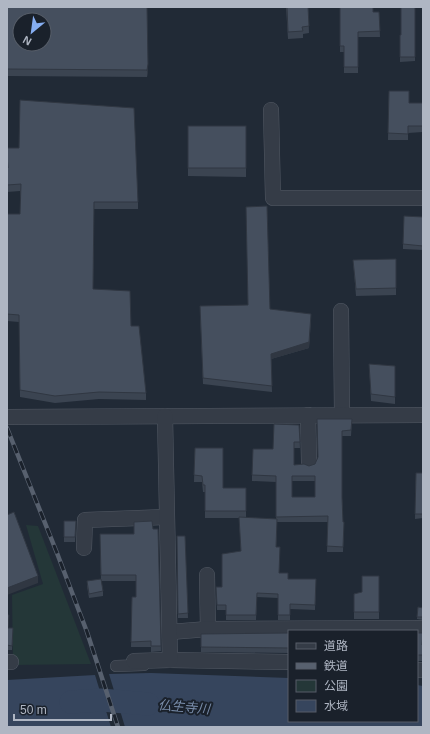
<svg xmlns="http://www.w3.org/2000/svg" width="430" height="734" font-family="Helvetica,'Noto Sans JP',sans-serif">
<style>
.green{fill:#243738}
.water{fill:#36455d}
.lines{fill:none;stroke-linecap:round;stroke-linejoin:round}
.river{stroke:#36455d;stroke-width:23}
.pedestrian-casing{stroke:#525964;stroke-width:12}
.minor-casing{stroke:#525964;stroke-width:16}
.pedestrian{stroke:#353c47;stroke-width:11}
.minor{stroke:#353c47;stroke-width:15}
.rail-casing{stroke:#57606e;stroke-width:4.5}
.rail{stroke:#1a212b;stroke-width:3;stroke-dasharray:9;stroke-linecap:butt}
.wall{fill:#3b4451;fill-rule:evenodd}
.shaded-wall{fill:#303742}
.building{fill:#454f5e;stroke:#303742;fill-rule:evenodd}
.labels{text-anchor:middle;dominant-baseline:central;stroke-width:4;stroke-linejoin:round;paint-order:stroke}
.water-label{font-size:13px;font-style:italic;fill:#798daa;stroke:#1a212b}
</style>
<rect width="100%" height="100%" fill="#212a36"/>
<polygon class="green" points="26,525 38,526 91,664 13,665 12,595 43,584"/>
<g class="water">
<polygon points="151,673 289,678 289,721 417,721 417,685 423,686 423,727 125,727 109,674"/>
<polygon points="95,675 111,727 7,727 7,680"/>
</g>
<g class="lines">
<polyline class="river" points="71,702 101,700 148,704"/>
<g class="pedestrian-casing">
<polyline id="pedestrian" points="116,666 144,665"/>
</g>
<g class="minor-casing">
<g id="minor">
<polyline points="271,110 273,198 423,198"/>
<polyline points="341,311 342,415"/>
<polyline points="308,415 309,462"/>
<polyline points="7,417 423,415"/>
<polyline points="84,548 85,520 166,517"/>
<polyline points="207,575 208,629"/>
<polyline points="170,632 208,629 423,628"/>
<polyline points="170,660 289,662"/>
<polyline points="134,661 170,660 165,416"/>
<polyline points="7,662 11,662"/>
<polyline points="417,670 423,670"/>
</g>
</g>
<use href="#pedestrian" class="pedestrian"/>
<use href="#minor" class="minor"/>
<g class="rail-casing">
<polyline id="rail" points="7,428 57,553 87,632 118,727"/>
</g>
<use href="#rail" class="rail"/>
</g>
<g class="wall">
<polygon points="7,7 148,71 147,77 7,76"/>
<polygon points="286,7 308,7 309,33 303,34 303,38 288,39"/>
<polygon points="340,7 373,12 379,12 380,37 358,37 358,73 344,73 344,52 340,52"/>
<polygon points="415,7 415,61 400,62 400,35 401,35"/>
<polygon points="389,91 409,103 423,103 423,132 408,133 408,140 388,140"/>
<polygon points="188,126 246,126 246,177 188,176"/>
<polygon points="7,148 138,202 138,209 94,209 93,289 131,326 146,393 146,400 99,399 55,403 20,397 19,322 7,321 7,214 20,214 20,191 7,192 7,169 8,169"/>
<polygon points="423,217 423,250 403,249 403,244"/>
<polygon points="396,259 396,295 356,296 353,260"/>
<polygon points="200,311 311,320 309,348 271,359 272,392 203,384"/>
<polygon points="369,364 395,366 395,404 371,401"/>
<path d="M352,419l-1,17h-9v62l1,24h1l-1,30h-16l1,-30h-51l-1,25 3,26 9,6h28l-1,31 -25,-1v11h-12v-22l-21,-1 -1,23h-30v-10h-9l-1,-23h6l19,-36 -2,-33h-34v-26h-2l-1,-10h-8l1,-34 28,40h23v30l30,1v-37l-24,-1v-6l21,-26 26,-24 1,23h-6v17l15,1 6,-2zM292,481h23v16h-23z"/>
<polygon points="416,473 423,473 423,518 415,519"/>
<polygon points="64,521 76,521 75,542 64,542"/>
<polygon points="153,529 158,529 161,651 151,652 151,647 131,647 132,597 136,597 136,581 101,581 100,534 134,534"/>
<polygon points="177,536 185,536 188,618 178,618"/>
<polygon points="379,576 379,619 354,619 354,594 362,592"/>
<polygon points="87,581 103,591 103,596 89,598 87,586"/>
<polygon points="418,607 423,608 423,620 417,619"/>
<polygon points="7,615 8,628 13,628 12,650 7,650"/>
<polygon points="289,633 289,653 201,652 201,634"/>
<rect x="417" y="633" width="6" height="28"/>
</g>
<g class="shaded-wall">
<polygon points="148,64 148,71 147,77 147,70"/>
<polygon points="311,314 309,348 271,359 271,354"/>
<polygon points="38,576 38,583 7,595 7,588"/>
</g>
<g class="building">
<path d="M7,7h140l1,57 -1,6 -140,-1zM20,20h24v24h-24z"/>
<polygon points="287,7 308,7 309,26 302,27 303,31 288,32"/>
<polygon points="340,7 373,7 373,12 379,12 380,31 358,32 358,67 344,67 344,46 340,46"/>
<polygon points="401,7 415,7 415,57 400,57 400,35 401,35"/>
<polygon points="389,91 409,91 409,103 423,103 423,126 408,126 408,134 388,133"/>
<polygon points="20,100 134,108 138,202 94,202 93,289 130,291 131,326 139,326 146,393 99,392 55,396 20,390 19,315 7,314 7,214 20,214 21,184 7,185 7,169 8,168 7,155 7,148 19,148"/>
<rect x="188" y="126" width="58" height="42"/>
<polygon points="267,206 270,309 311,314 309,342 271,354 272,386 203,378 200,306 248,305 246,207"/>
<polygon points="404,216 423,217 423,246 403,244"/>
<polygon points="396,259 396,288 356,289 353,260"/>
<polygon points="369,364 395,366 395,397 371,394"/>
<path d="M317,419h35l-1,11 -9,1v66l1,25h1l-1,25 -16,-1 1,-30 -52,1v-41l-24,-1 1,-26h20l1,-25 25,1 1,17h-6v23l10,-1 5,2 6,-2 3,-7zM292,476h23v21h-23z"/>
<polygon points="195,448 223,448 223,488 246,488 246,511 205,511 205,485 203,485 202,476 194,475"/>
<polygon points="416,473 423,473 423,514 415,514"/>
<polygon points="14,512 38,576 7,588 7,515"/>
<polygon points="239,517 277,519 276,547 280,547 279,573 288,573 288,579 316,579 315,605 290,604 290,615 278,615 278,594 257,593 256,615 226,615 226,605 217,605 216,587 222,587 222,554 241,551"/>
<polygon points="64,521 76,521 75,537 64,537"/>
<polygon points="152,521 153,529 158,529 161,646 151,646 151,641 131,642 132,597 136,597 136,575 101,575 100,534 134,534 134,522"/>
<polygon points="177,536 185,536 188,613 178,614"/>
<polygon points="362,576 379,576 379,612 354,612 354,594 362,592"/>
<polygon points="101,579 103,591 89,594 87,581"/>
<polygon points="418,607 423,608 423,617 417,617"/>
<polygon points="7,615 9,615 8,628 13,628 12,646 7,645"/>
<polygon points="289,633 289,648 201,647 201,634"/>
<polygon points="417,633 423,633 422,645 423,645 423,655 417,655"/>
</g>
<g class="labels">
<g class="water-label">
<text transform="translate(184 707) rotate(5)">仏生寺川</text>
</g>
</g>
<rect width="430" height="734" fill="none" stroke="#afb6c3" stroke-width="16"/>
<rect x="288" y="630" width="130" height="92" fill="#1a212b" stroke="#565d68"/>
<rect x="296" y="643" width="20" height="6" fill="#353c47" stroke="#565d68"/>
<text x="324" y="650" font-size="12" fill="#afb6c3">道路</text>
<rect x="296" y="663" width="20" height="6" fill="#57606e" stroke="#565d68"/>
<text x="324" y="670" font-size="12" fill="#afb6c3">鉄道</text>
<rect x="296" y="680" width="20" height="12" fill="#243738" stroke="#565d68"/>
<text x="324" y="690" font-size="12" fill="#afb6c3">公園</text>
<rect x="296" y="700" width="20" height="12" fill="#36455d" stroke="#565d68"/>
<text x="324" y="710" font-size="12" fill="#afb6c3">水域</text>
<g transform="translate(32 32) rotate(209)"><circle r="19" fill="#1a212b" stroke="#565d68"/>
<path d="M0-3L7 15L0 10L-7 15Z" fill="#86aef1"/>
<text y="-6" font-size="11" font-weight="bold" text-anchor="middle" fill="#afb6c3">N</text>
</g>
<path d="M14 714v6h97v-6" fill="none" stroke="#afb6c3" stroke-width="2"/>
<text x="20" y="714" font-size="12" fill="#afb6c3" stroke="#1a212b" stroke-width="3" paint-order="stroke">50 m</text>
</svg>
